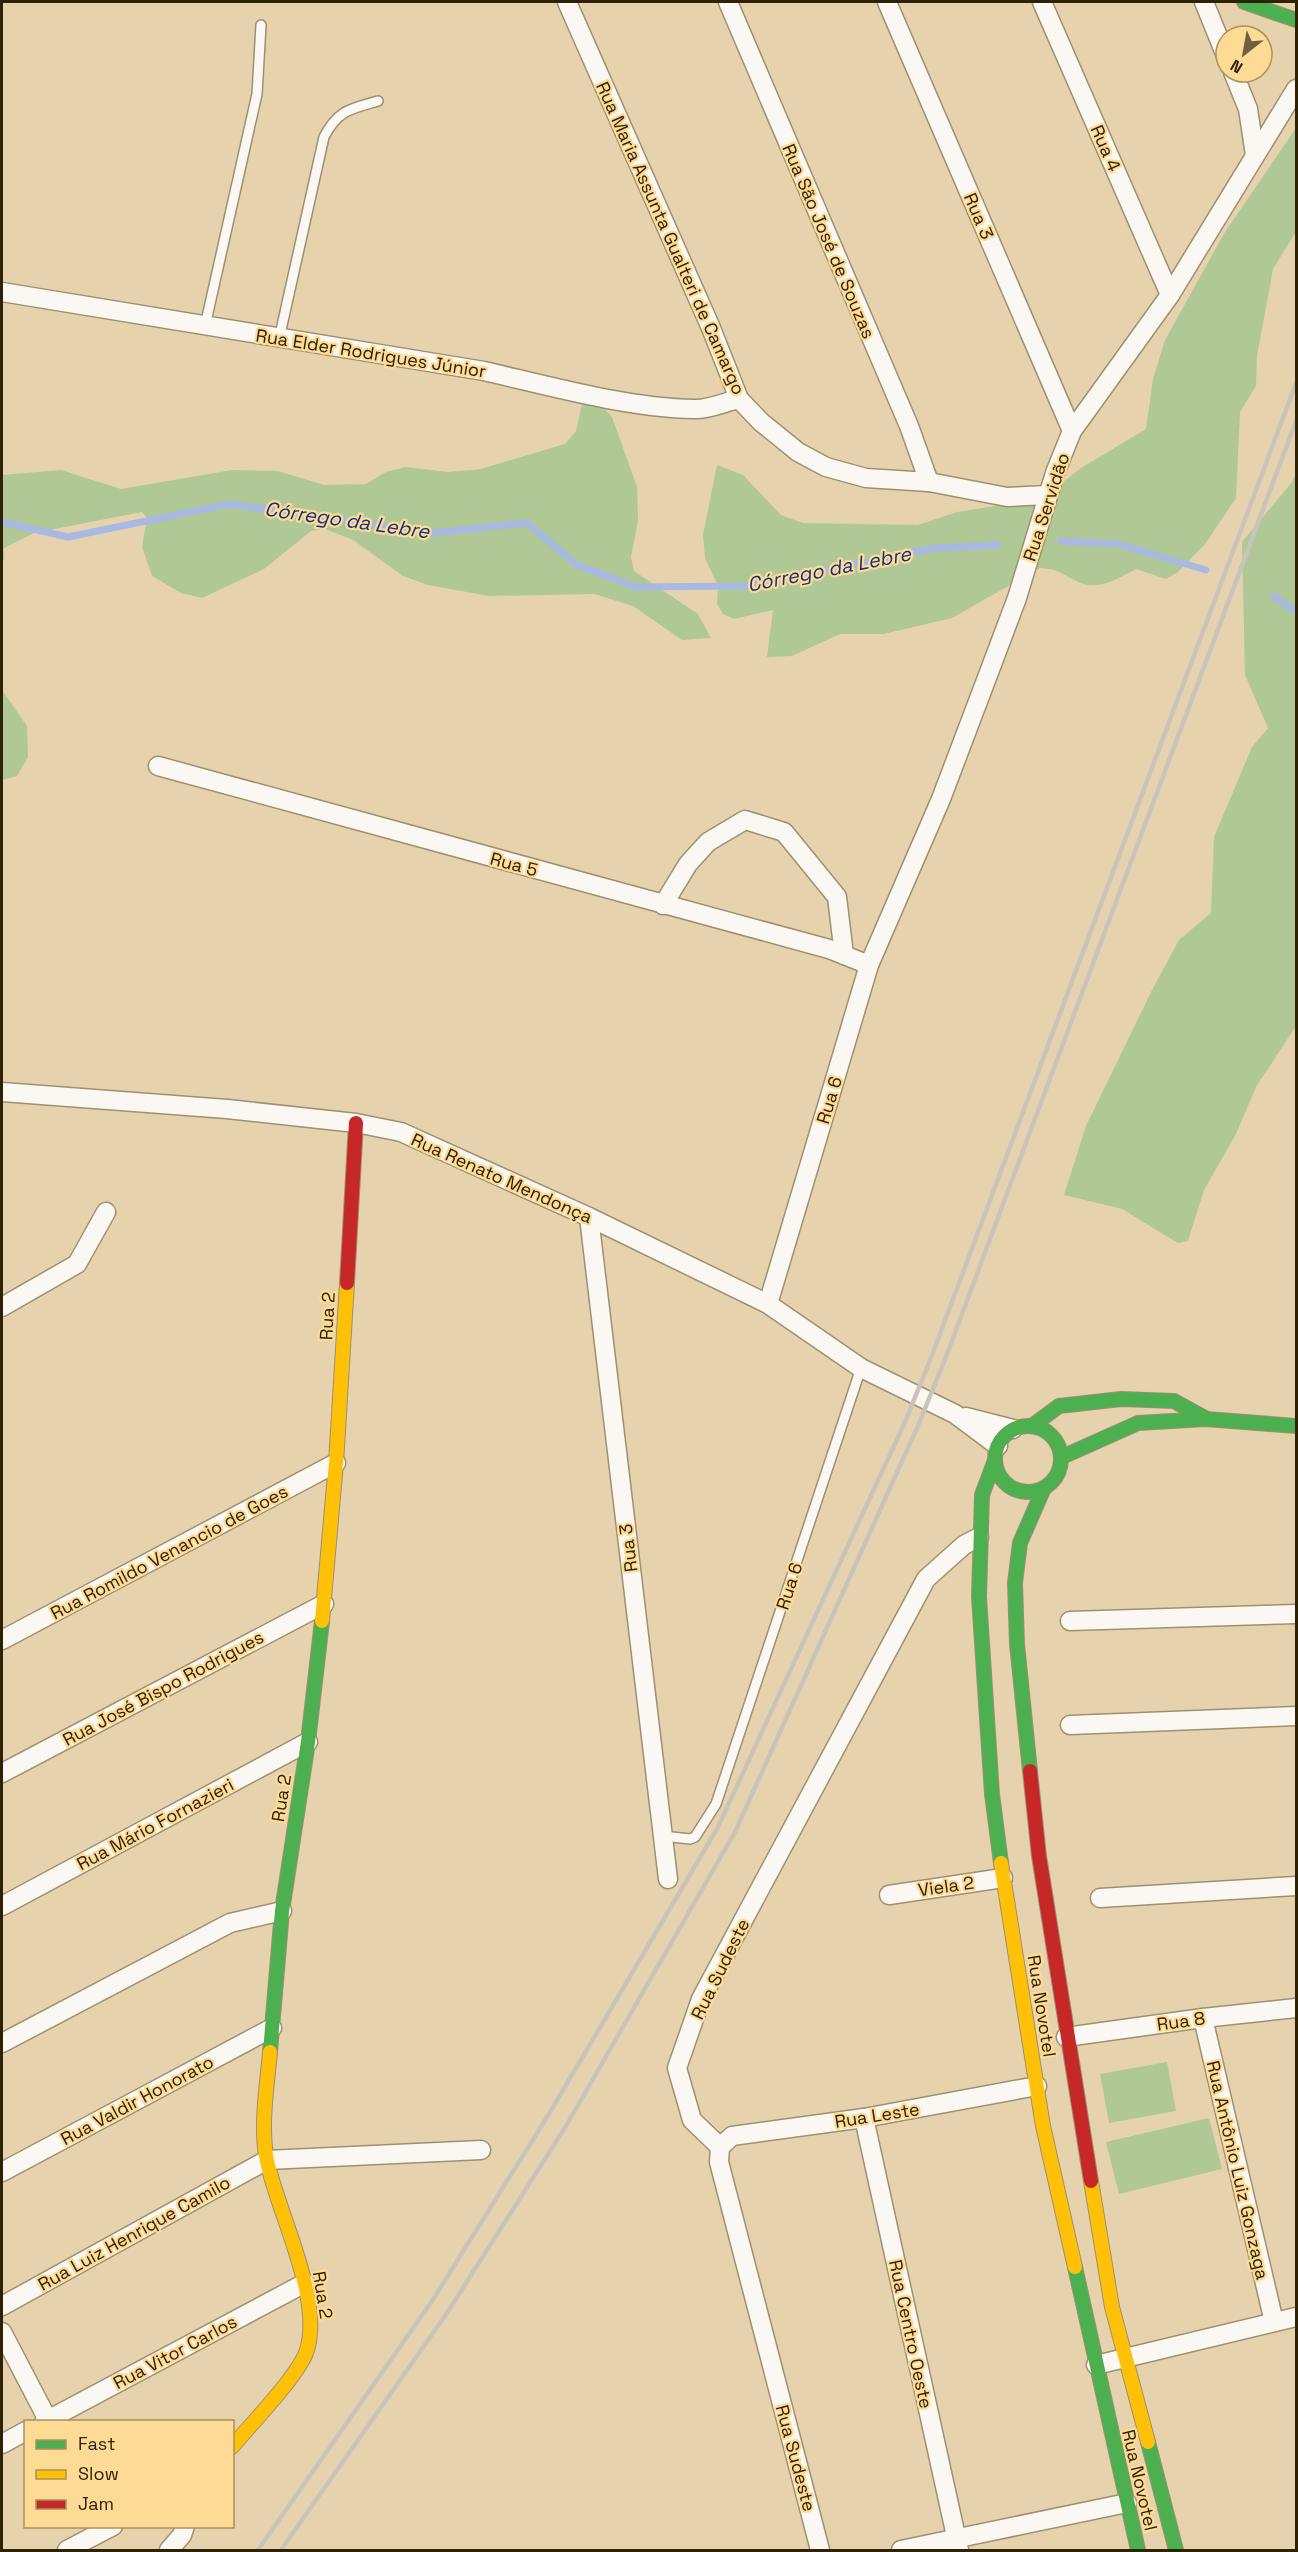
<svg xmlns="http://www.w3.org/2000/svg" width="1298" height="2552" font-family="'Space Grotesk',sans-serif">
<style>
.green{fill:#b0c896}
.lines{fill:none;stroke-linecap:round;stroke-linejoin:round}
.stream{stroke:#a8bae2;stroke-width:7}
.lane-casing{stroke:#9e9070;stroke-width:12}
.street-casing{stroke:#9e9070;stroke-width:21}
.fast-casing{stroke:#9e9070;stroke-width:16}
.slow-casing{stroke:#9e9070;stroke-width:16}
.jam-casing{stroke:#9e9070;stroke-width:16}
.path{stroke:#dad4c7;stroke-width:4;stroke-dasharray:4.5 4.5;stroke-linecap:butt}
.lane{stroke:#fbf8f3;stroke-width:9}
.street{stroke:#fbf8f3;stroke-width:18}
.fast{stroke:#4caf50;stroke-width:14}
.slow{stroke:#ffc107;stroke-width:14}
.jam{stroke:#c62828;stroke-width:14}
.rail{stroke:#c9c4b9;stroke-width:4.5}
.labels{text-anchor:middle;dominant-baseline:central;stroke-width:4.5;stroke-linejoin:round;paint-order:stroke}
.street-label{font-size:18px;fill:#2e2104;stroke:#fedb95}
.water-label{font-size:20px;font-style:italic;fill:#112e7f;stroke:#fedb95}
</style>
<rect width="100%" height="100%" fill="#e6d3ad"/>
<g class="green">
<path d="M1296,128v104l-23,37 -16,87 -1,30 -16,26 -4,86 -31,46 -27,28 -12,7 -30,-10c-19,10 -38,23 -60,12 -15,-8 -18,-12 -36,-13l-88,50 -68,16h-44l-48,22 -25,1 6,-47 -39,9 -11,-5 -6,-10 1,-18 -13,-28 -2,-23 14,-70 26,10 38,40 22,8 115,2 39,-13 84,-13 40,-31 65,-39 7,-50 12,-39 60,-108z"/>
<polygon points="596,400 612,417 637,487 638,521 631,557 634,571 698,614 711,638 682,640 633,606 594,594 489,596 428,585 403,576 353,540 325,529 311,531 264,569 202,598 181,593 152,576 142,547 147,518 142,512 34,533 4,548 4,560 2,560 2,475 61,470 121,489 232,470 278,471 324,485 366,484 386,472 405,467 448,472 481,469 565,444 576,431 582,404"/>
<polygon points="1296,473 1296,1026 1256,1087 1236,1134 1204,1190 1188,1241 1178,1243 1122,1209 1064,1195 1086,1126 1152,990 1179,940 1211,913 1214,837 1252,747 1268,728 1245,675 1242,542 1292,482"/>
<polygon points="2,690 27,726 28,757 17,776 2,780"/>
<polygon points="1167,2062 1176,2111 1109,2123 1100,2074"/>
<polygon points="1209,2118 1222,2169 1119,2194 1106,2142"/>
</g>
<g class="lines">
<g class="stream">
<polyline points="2,522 68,537 229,504 431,533 527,523 577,565 636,587 744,586 936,548 998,545"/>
<polyline points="1061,541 1119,544 1206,570"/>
<polyline points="1274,596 1296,612"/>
</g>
<g class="lane-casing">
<g id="lane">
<polyline points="205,326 257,94 261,25"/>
<path d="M279,339l45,-202c14,-27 26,-28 54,-36"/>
<polyline points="663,1836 690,1839 695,1837 716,1804 861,1368"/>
</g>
</g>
<g class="street-casing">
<g id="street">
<polyline points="567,2 711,328 739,399 761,422 798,452 826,467 866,478 929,482 1007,497 1048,495"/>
<polyline points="728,2 909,426 929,482"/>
<polyline points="887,2 1072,431"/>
<polyline points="1042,2 1170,295"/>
<polyline points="1204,2 1226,56"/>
<polyline points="1233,72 1248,109 1255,155"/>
<path d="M2,292l482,79c65,15 144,37 210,38 14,1 31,-7 45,-10"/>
<polyline points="158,766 829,949 869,965"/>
<polyline points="663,905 688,864 708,842 745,820 784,832 837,897 844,955"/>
<polyline points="2,1092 227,1109 356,1123 401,1132 589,1217 768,1304 861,1368 955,1414 998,1446"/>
<polyline points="589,1217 668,1879"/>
<polyline points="768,1304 869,965 941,799 991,667 1017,598 1055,473 1072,431 1170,295 1296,89"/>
<polyline points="2,1307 77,1264 106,1212"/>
<polyline points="966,1417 1013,1429"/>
<polyline points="1070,1621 1296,1614"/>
<polyline points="2,1640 336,1463"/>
<polyline points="1070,1725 1296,1716"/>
<polyline points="2,1773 324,1604"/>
<polyline points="889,1895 1003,1878"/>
<polyline points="1100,1898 1296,1886"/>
<polyline points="2,1906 308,1742"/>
<polyline points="1203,2018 1274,2322"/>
<polyline points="1066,2037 1203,2018 1296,2008"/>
<polyline points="2,2043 230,1923 282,1911"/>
<polyline points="864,2118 959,2550"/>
<polyline points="720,2147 692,2120 677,2068 701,1999 926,1579 964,1545 979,1537"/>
<polyline points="720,2147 719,2162 820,2550"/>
<polyline points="720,2147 732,2136 864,2118 1037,2086"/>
<polyline points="2,2172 272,2028"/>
<polyline points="2,2306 267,2160 481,2150"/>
<polyline points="2,2332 49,2422"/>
<polyline points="1096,2365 1296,2317"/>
<polyline points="44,2422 305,2283"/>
<polyline points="2,2444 26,2431"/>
<polyline points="67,2550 113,2526"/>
<polyline points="169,2550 182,2535 185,2526"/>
<polyline points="901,2550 1127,2503"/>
</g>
</g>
<g class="fast-casing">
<g id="fast">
<polyline points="1244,2 1296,20"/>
<polyline points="1032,1426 1059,1406 1121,1399 1174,1401 1205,1418"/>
<circle cx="1028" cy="1459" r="33"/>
<polyline points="1062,1457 1138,1423 1206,1419 1296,1426"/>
<polyline points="995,1460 982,1495 979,1597 992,1794 1001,1863"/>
<polyline points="1030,1771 1017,1644 1015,1583 1020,1543 1044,1488"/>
<polyline points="270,2052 282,1911 308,1742 322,1621"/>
<polyline points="1075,2267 1138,2550"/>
<polyline points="1148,2442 1176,2550"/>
</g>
</g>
<g class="slow-casing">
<g id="slow">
<polyline points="322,1621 336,1463 347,1283"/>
<polyline points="1001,1863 1043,2126 1075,2267"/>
<polyline points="1091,2181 1112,2307 1148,2442"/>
<path d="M232,2447c18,-22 68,-73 75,-97 16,-52 -29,-137 -40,-189 -7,-35 0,-74 3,-109"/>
</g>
</g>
<g class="jam-casing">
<g id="jam">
<polyline points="347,1283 356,1123"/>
<polyline points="1030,1771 1039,1856 1091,2181"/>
</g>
</g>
<polyline class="path" points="197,2545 205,2550"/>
<use href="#lane" class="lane"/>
<use href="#street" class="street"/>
<use href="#fast" class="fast"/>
<use href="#slow" class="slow"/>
<use href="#jam" class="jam"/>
<g class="rail">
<polyline points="258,2550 432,2301 549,2114 718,1827 905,1422 931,1358 1296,383"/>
<polyline points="281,2550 445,2316 566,2126 735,1832 917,1428 944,1362 1296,421"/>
</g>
</g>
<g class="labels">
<g class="street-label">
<text transform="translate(1106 148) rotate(66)">Rua 4</text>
<text transform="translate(979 216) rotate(67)">Rua 3</text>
<text transform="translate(671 238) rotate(66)">Rua Maria Assunta Gualteri de Camargo</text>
<text transform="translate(829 241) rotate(67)">Rua São José de Souzas</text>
<text transform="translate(371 353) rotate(9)">Rua Elder Rodrigues Júnior</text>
<text transform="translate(1046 507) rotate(-72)">Rua Servidão</text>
<text transform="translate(514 864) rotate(15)">Rua 5</text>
<text transform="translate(829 1100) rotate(-73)">Rua 6</text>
<text transform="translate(502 1178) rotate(24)">Rua Renato Mendonça</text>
<text transform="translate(327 1316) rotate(-87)">Rua 2</text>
<text transform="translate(628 1548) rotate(-97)">Rua 3</text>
<text transform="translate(169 1552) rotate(-28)">Rua Romildo Venancio de Goes</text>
<text transform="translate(789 1586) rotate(-72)">Rua 6</text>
<text transform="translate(163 1688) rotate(-28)">Rua José Bispo Rodrigues</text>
<text transform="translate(281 1798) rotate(-81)">Rua 2</text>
<text transform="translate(155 1824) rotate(-28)">Rua Mário Fornazieri</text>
<text transform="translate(946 1886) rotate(-8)">Viela 2</text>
<text transform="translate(720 1969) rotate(-64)">Rua Sudeste</text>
<text transform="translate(1042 2006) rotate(81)">Rua Novotel</text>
<text transform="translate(1181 2021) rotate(-8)">Rua 8</text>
<text transform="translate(137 2100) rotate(-28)">Rua Valdir Honorato</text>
<text transform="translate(877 2115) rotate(-9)">Rua Leste</text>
<text transform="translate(1238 2170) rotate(77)">Rua Antônio Luiz Gonzaga</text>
<text transform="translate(134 2233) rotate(-29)">Rua Luiz Henrique Camilo</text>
<text transform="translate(323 2295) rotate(81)">Rua 2</text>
<text transform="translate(911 2334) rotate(78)">Rua Centro Oeste</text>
<text transform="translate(175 2352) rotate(-28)">Rua Vitor Carlos</text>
<text transform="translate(796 2458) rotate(75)">Rua Sudeste</text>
<text transform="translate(1140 2480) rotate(77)">Rua Novotel</text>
</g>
<g class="water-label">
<text transform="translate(347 520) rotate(8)">Córrego da Lebre</text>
<text transform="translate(829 569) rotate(-11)">Córrego da Lebre</text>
</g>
</g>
<rect width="1298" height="2552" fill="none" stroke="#2e2104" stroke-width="6"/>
<rect x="24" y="2420" width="210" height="108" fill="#fedb95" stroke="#ab915b" stroke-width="1.5"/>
<rect x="36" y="2440" width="30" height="9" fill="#4caf50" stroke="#ab915b" stroke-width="1.5"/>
<text x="78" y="2450" font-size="18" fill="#2e2104">Fast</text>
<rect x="36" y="2470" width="30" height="9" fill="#ffc107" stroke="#ab915b" stroke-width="1.5"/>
<text x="78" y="2480" font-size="18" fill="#2e2104">Slow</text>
<rect x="36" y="2500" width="30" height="9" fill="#c62828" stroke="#ab915b" stroke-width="1.5"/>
<text x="78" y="2510" font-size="18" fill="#2e2104">Jam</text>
<g transform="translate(1244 54) rotate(211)"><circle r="28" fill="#fedb95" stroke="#ab915b" stroke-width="1.5"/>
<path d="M0-4.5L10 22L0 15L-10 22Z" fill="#6e5f3f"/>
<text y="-9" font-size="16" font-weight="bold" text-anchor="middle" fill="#2e2104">N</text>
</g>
</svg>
